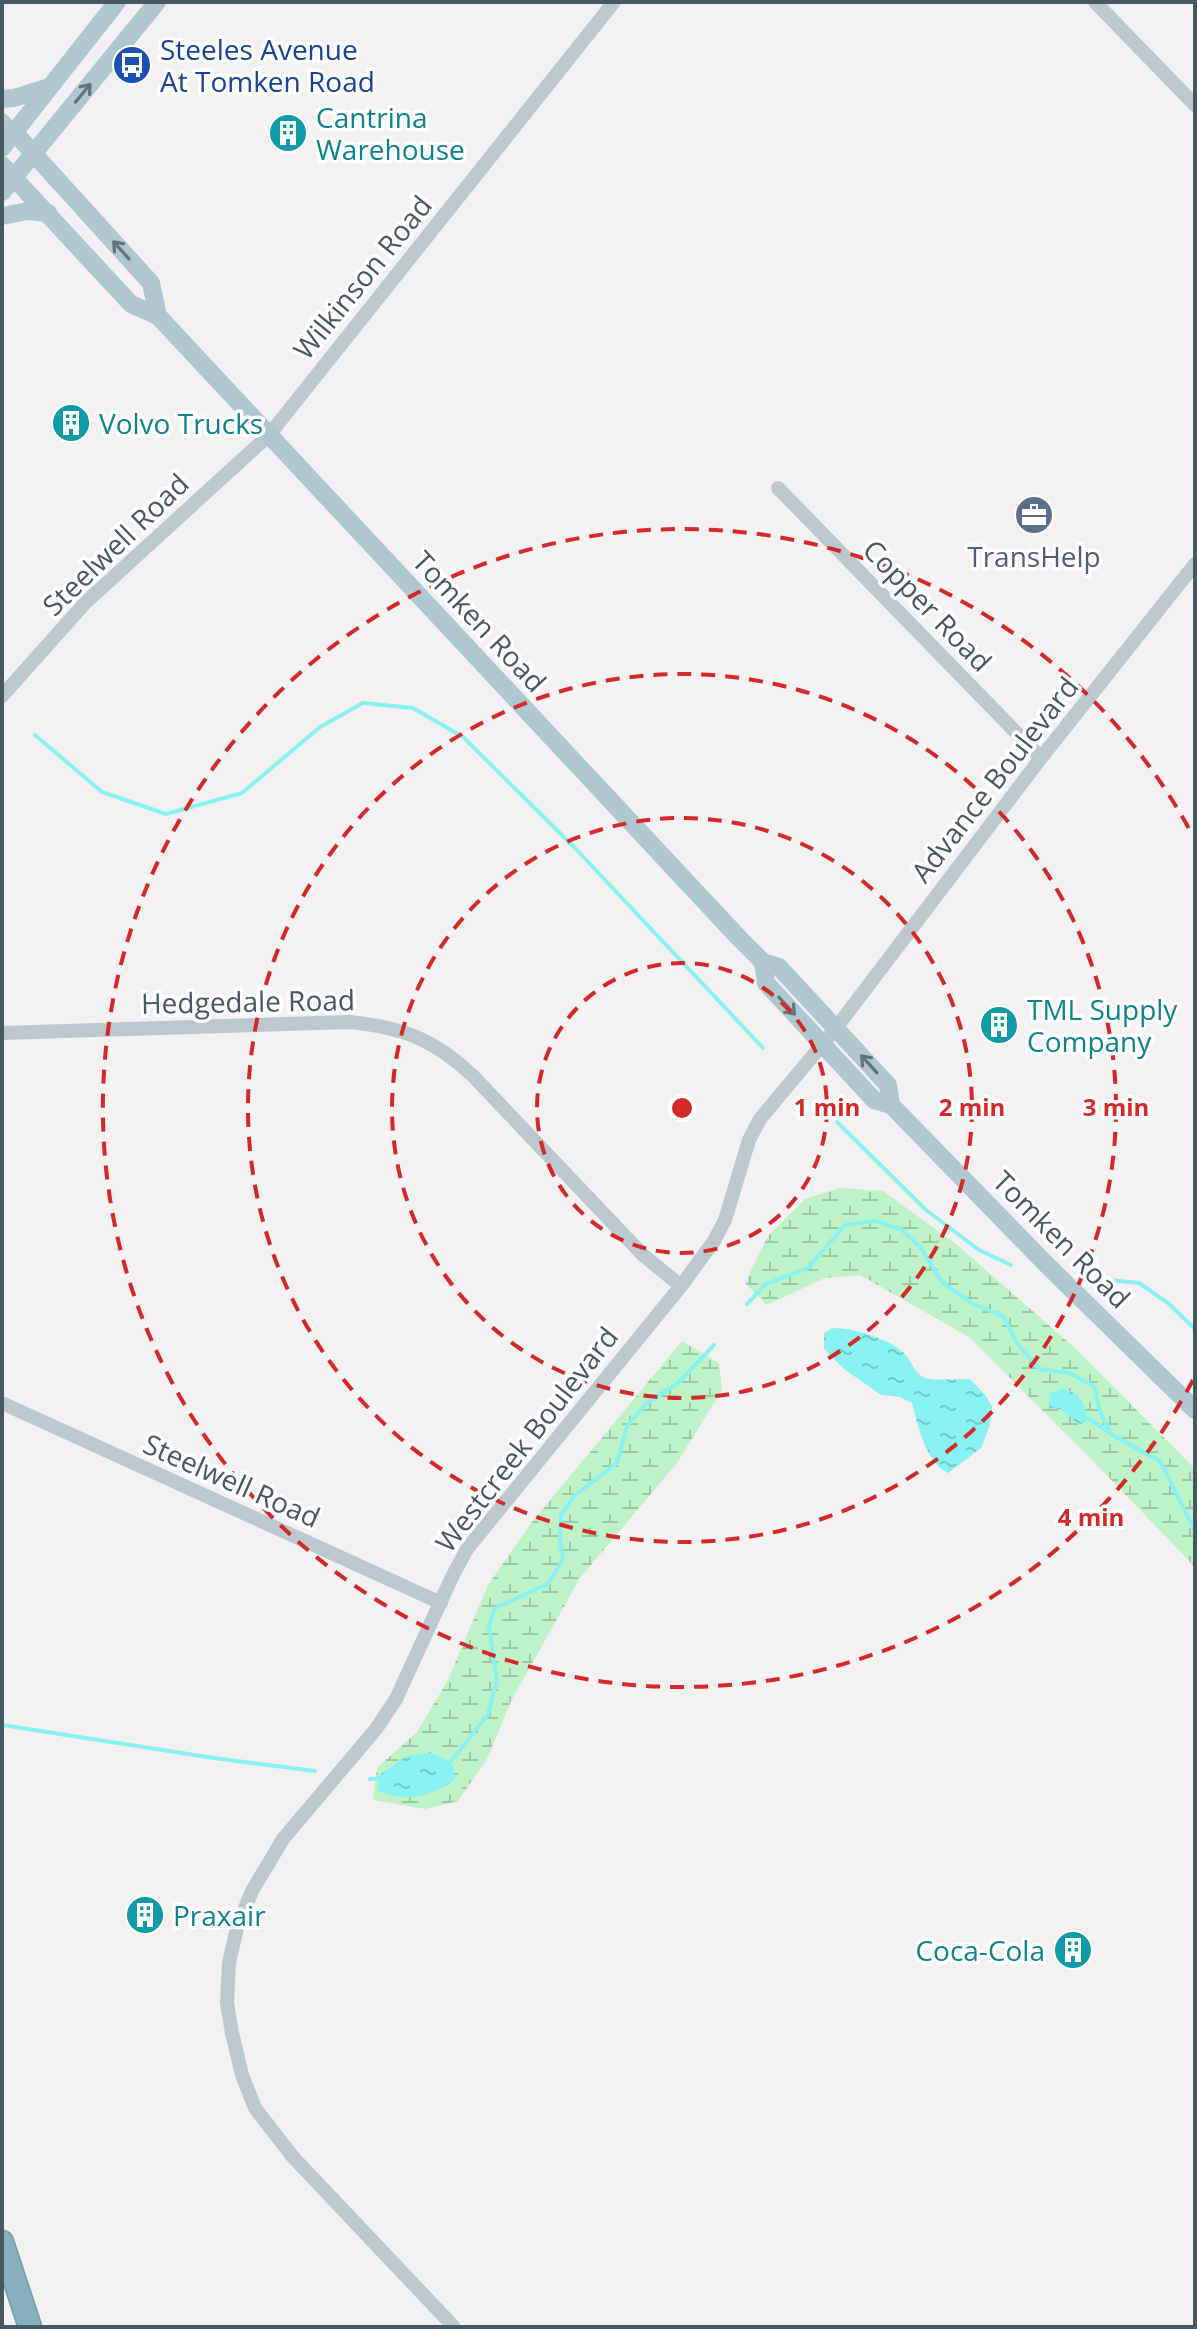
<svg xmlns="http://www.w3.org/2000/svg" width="1197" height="2329" font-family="'Open Sans',sans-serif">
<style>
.wetland{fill:url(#wetland-marsh)}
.water{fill:url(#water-ripples)}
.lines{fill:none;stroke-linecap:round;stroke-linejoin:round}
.stream{stroke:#88f2f2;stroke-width:4}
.highway-casing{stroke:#719bae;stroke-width:25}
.minor{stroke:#bbc9ce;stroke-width:14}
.major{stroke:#afc7d1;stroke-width:18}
.highway{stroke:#86b0c2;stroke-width:22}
.oneway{stroke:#61747c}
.ring{fill:none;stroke:#d62828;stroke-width:4;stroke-dasharray:14 10}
.labels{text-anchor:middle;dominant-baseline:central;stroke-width:7;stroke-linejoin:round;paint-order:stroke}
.transit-label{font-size:28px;fill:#164399;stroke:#fff;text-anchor:start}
.culture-label{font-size:28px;fill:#0d838f;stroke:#fff;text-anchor:start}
.street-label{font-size:28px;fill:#475960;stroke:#fff}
.service-label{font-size:28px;fill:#4e5e75;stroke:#fff}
.centre{fill:#d62828;stroke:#fff;stroke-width:4}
.ring-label{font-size:24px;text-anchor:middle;font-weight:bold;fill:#d62828;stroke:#fff;stroke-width:7;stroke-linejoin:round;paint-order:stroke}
</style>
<defs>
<pattern id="wetland-marsh" width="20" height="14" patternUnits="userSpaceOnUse" patternTransform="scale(2)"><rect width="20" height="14" fill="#bdf3c7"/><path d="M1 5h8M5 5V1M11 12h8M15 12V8" fill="none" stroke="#9bc8a5"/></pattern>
<pattern id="water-ripples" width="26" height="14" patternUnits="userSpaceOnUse" patternTransform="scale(2)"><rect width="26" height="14" fill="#88f2f2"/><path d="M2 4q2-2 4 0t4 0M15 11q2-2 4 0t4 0" fill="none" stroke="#71c7c7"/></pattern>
</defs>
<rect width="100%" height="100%" fill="#f3f1f1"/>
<g class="wetland">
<polygon points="840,1188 883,1191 956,1244 1076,1349 1195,1469 1195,1567 1095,1463 969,1337 860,1275 825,1278 767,1305 745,1283 768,1236 805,1199"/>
<polygon points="682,1341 719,1363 722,1390 677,1463 580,1578 511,1701 487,1759 458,1801 425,1809 373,1800 377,1768 417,1732 448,1680 488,1585 532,1522"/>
</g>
<g class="water">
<path d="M833,1328c21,0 57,11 72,26 7,8 9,19 20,24 8,3 34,1 45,1l16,17 6,11 -2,18 -9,23 -33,25c-23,-11 -30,-48 -36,-70l-12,-6 -19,-2 -37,-26 -20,-20v-16z"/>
<path d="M1063,1388c17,6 24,15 23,33l-5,3c-14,-5 -12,-15 -30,-16l-3,-5 3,-5 -2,-4z"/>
<path d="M430,1753c15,5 27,9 24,27 -22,17 -51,23 -77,10l4,-16 25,-18z"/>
</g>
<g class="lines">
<g class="stream">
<polyline points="35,735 102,792 166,814 242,793 320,727 363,703 413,708 463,737 574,847 763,1048"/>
<polyline points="837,1122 926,1210 979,1250 1011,1265"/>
<polyline points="1109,1280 1139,1283 1168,1303 1195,1329"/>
<polyline points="747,1304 766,1284 808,1268 845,1225 875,1221 901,1229 921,1248 942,1282 973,1304 1003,1316 1018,1345 1040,1369 1069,1373 1094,1386 1100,1412 1112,1435 1160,1461 1195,1531"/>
<polyline points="1083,1415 1109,1432"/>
<polyline points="2,1725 214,1758 315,1771"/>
<polyline points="449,1764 488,1714 497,1680 489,1626 495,1608 548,1584 563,1559 560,1538 561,1515 574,1496 617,1463 627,1426 646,1404 678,1383 714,1345"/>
<polyline points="370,1779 383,1778"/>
</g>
<g class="highway-casing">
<polyline id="highway" points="2,2242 30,2327"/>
</g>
<g class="minor">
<polyline points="1095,2 1195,105"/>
<polyline points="2,120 14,132"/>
<polyline points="778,488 1041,758"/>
<polyline points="2,696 85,603 269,435 614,2"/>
<path d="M2,1033l347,-11c53,5 85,17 124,54l170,179 38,31"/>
<polyline points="2,1403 441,1603"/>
<polyline points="454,2327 293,2157 255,2108 242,2075 232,2033 227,2003 229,1963 237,1928 252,1891 283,1839 376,1729 396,1699 452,1577 467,1549 681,1286 714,1241 725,1220 749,1140 760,1119 836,1028 1041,758 1195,564"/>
</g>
<g class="major">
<polyline points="2,99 14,98 49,87"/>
<polyline points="14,132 151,283 158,316"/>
<polyline points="2,148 117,2"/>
<polyline points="2,165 131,304 158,316 739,938 763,962 779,967 888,1085 891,1105"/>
<polyline points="2,192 157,2"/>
<polyline points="2,216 28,211 48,213"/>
<polyline points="763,962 766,983 874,1100 891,1105 1047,1265 1195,1410"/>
</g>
<use href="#highway" class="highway"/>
</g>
<defs><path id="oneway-shaft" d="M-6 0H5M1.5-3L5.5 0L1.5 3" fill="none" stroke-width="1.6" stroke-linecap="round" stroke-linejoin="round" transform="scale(2)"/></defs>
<g class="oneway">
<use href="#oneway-shaft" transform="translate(83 93) rotate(-51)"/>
<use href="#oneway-shaft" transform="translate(121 250) rotate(-132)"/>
<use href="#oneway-shaft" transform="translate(787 1006) rotate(47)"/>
<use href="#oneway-shaft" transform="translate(869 1064) rotate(-132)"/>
</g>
<g class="ring">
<circle cx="682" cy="1108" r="145"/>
<circle cx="682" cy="1108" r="290"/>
<circle cx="682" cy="1108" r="434"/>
<path d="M1193 1380A579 579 0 1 1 1193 836"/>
</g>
<defs>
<g id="bus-disc" transform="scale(2)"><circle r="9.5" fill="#1a4fb4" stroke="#fff"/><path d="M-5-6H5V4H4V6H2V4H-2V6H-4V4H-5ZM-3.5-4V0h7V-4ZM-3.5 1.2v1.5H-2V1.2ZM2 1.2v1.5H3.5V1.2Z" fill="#fff"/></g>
<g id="building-disc" transform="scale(2)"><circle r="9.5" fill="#0f9aa8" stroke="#fff"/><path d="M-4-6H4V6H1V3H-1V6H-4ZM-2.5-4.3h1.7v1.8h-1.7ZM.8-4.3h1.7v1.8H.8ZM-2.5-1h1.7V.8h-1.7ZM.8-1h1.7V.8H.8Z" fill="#fff"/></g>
<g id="office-disc" transform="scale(2)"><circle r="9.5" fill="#5c6f8a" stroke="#fff"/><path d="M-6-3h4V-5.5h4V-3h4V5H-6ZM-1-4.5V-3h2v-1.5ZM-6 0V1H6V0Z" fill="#fff"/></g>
</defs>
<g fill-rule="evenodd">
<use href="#bus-disc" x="132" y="65"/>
<use href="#building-disc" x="288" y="133"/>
<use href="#building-disc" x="71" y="423"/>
<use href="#office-disc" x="1034" y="515"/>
<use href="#building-disc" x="999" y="1025"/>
<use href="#building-disc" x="145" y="1915"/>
<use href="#building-disc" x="1073" y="1950"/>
</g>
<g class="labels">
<g class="transit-label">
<text x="160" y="49">Steeles Avenue<tspan x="160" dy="32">At Tomken Road</tspan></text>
</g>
<g class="culture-label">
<text x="316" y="117">Cantrina<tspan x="316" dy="32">Warehouse</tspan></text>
<text x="99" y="423">Volvo Trucks</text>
<text x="1027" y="1009">TML Supply<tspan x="1027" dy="32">Company</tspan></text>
<text x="173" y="1915">Praxair</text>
<text x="1045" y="1950" text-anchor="end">Coca-Cola</text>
</g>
<g class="street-label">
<text transform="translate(362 277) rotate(-51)">Wilkinson Road</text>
<text transform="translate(115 544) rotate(-44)">Steelwell Road</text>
<text transform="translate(928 605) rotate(46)">Copper Road</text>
<text transform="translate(480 621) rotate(47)">Tomken Road</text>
<text transform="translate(994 779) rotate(-52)">Advance Boulevard</text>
<text transform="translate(248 1001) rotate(-1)">Hedgedale Road</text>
<text transform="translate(1062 1239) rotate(45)">Tomken Road</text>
<text transform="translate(526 1439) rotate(-52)">Westcreek Boulevard</text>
<text transform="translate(232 1480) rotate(24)">Steelwell Road</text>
</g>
<g class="service-label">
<text x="1034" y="556">TransHelp</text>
</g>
</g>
<circle cx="682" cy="1108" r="12" class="centre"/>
<g class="ring-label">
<text x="827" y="1116">1 min</text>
<text x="972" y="1116">2 min</text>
<text x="1116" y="1116">3 min</text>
<text x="1091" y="1526">4 min</text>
</g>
<rect width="1197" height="2329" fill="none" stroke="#475960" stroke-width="8"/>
</svg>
